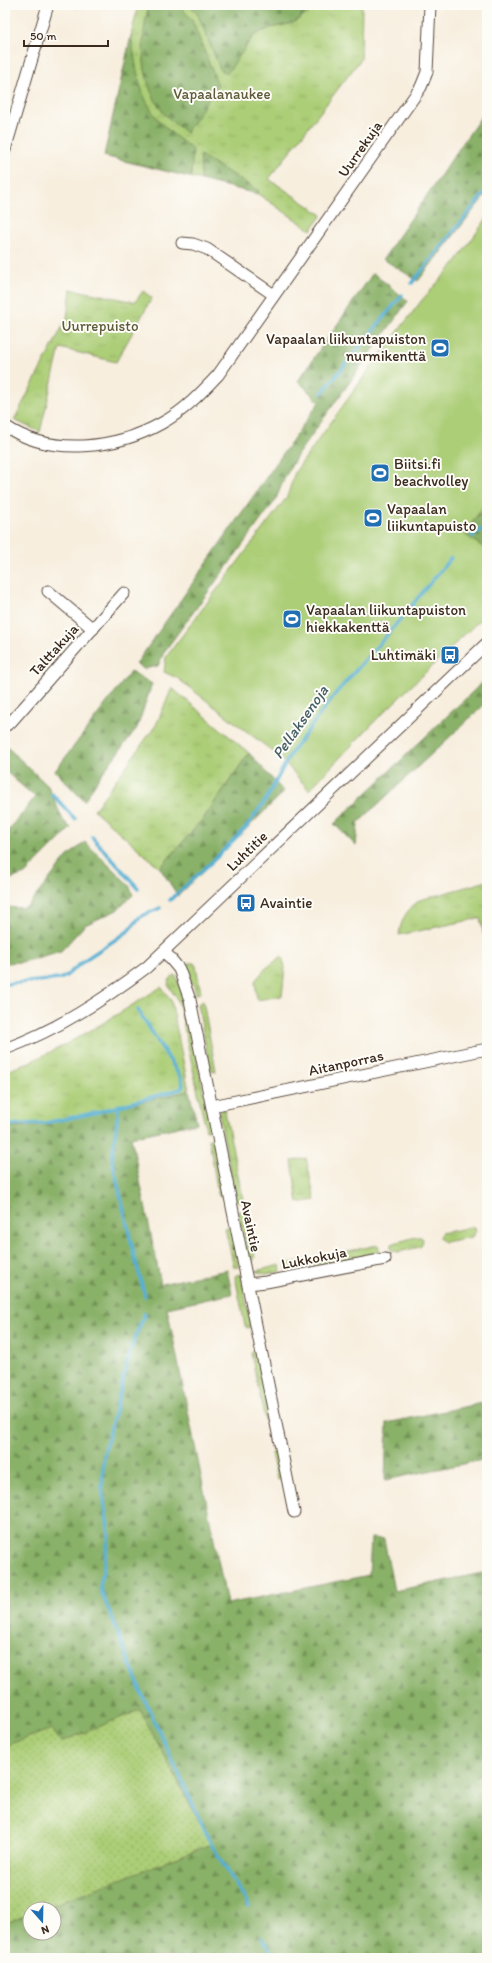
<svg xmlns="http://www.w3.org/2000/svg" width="492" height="1963" font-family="Itim,sans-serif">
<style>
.grass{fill:url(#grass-tufts);stroke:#747c4a}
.forest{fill:url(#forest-firs);stroke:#626e43}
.garden{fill:url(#garden-dots);stroke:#747c4a}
.pitch{fill:#acce77;stroke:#747c4a}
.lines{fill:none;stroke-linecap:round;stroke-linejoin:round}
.stream{stroke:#57b0d4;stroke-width:3.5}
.minor-casing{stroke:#57473b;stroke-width:13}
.minor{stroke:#fff;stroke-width:11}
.labels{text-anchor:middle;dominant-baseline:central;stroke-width:4;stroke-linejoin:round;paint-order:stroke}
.park-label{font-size:15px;fill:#5d5b39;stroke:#fdfcf7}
.street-label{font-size:15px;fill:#3b2a1e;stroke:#fdfcf7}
.poi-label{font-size:15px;fill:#3b2a1e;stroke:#fdfcf7;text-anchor:start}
.water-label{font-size:16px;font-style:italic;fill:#466067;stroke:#fdfcf7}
</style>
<defs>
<pattern id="grass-tufts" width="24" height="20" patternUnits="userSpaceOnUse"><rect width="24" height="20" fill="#acce77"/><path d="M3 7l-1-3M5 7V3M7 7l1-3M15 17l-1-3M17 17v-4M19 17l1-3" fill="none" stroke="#95b166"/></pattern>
<pattern id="forest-firs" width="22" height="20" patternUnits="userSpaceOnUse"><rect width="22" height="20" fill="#89b168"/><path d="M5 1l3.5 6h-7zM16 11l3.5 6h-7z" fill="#719055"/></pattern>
<pattern id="garden-dots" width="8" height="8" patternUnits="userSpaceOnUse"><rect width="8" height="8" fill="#acce77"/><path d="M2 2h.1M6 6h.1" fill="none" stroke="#95b166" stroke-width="1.8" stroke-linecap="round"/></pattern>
</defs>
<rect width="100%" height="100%" fill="#fdfcf7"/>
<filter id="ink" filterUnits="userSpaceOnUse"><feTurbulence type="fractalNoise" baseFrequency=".025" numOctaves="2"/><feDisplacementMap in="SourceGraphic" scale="8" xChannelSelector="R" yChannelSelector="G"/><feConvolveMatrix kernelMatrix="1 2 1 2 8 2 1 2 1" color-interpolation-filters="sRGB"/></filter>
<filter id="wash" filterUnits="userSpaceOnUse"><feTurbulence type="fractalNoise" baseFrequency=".012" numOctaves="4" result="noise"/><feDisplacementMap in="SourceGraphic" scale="16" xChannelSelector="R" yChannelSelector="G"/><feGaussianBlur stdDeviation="0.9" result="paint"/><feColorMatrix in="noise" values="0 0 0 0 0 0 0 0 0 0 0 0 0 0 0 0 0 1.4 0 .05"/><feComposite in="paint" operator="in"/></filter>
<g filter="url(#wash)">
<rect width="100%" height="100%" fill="#f7eede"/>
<g class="grass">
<polygon points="138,5 362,5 361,59 269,179 322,215 311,230 258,194 104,156"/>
<polygon points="71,289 135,302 143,291 152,298 116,362 60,348 40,432 14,420 67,318"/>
<polygon points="172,688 249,753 203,819 160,868 94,810 156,725"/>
<path d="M487,881v69l-7,-32 -81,17c2,-16 8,-26 21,-35z"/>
<polygon points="282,956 285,967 282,996 257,1000 255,981 265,969"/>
<polygon points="189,963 194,963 196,966 201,993 196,994 194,986 184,967"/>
<polygon points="175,975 184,995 211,1129 206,1130 180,1008 177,999 168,985 169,980"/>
<path d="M161,987l10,13 18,91 -157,35 -27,1v-55c56,-21 105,-53 156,-85z"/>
<polygon points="203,1001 216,1071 210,1070 198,1004"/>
<polygon points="224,1107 243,1200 241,1201 236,1201 219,1114"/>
<polygon points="209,1139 213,1139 224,1195 221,1196 218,1194"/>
<polygon points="306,1158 315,1200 298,1203 292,1161"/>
<polygon points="245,1211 255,1258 250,1264 238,1212"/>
<polygon points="231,1226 239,1267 234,1267 225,1228"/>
<polygon points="472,1227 474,1227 476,1231 472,1237 444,1242 439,1238 441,1233"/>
<polygon points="416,1237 421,1237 423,1239 422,1245 420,1247 398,1252 391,1250 391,1244"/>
<polygon points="378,1245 380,1252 287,1271 286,1264"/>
<polygon points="280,1265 281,1272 265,1274 256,1271"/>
<polygon points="239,1274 241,1275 251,1327 247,1328 245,1326 235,1276"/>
<polygon points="254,1351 256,1352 271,1425 269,1427 266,1425 251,1353"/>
<polygon points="275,1452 277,1453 283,1479 277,1480 271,1453"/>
</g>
<g class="forest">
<path d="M149,5h30l13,15 26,65 -32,48c-6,-6 -13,-11 -19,-16 -27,-29 -28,-76 -18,-112z"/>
<polygon points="190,5 319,5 293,23 271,28 254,35 227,74 220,69 198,15"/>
<path d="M131,36c5,28 7,58 25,81 10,13 25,23 37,33l-2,27 -87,-21z"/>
<polygon points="487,108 487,193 418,281 383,259"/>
<polygon points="200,155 259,191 258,194 201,180"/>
<polygon points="373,273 408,301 298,454 285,477 275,501 164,652 158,666 144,669 136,664 319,402 298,381"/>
<polygon points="487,501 487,550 464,534"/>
<polygon points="131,671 152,684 137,728 100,776 84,801 55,771"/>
<polygon points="487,678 487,702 358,823 356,846 334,824"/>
<polygon points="5,745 48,786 63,820 71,828 25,874 5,881 5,835 35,797 5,771"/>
<polygon points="249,753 284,792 178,896 160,868 203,819"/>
<polygon points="85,842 129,885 133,895 117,910 85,925 61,951 22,962 5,963 5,907 23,908 28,906 67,857"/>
<polygon points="189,1091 197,1123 131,1137 161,1284 227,1270 232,1294 167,1308 227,1604 369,1575 371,1538 384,1539 394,1591 487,1572 487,1958 5,1958 5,1923 30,1914 30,1933 54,1933 54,1909 42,1909 211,1844 140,1710 61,1742 52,1729 5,1746 5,1127 32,1126"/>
<polygon points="487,1402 487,1459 385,1480 387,1423"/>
</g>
<polygon class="garden" points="140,1710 211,1844 42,1909 30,1909 30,1914 5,1923 5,1746 52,1729 61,1742"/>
<polygon class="pitch" points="487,218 487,501 464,534 487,550 487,613 377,719 309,790 280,757 177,678 164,672 166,657 287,497 295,472 374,363 422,300 455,263"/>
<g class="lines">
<g class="stream">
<polyline points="412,283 487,190"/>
<polyline points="322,393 402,295"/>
<polyline points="472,536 487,526"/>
<polyline points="52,794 75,819"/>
<polyline points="92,837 138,888"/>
<polyline points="170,900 216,858 248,825 267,798 291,753 336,693 387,635 451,558"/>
<polyline points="5,984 60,979 66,976 86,959 127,932 140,917 160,908"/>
<polyline points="119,1105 112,1159 134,1255 145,1296"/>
<polyline points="5,1125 45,1123 94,1113 181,1089 183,1086 181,1078 138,1010"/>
<polyline points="145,1313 132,1345 104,1454 102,1488 109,1535 100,1588 142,1694 211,1844 249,1906"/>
<polyline points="262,1937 276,1958"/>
</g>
</g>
</g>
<g filter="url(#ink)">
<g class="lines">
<g class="minor-casing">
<g id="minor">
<polyline points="5,150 48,5"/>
<polyline points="182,243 193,244 207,249 274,295"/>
<path d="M5,426c46,31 111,23 157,-3 22,-12 39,-30 56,-48l203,-288 6,-15 3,-67"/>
<polyline points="48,591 93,629"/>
<polyline points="5,726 11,722 124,593"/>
<polyline points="165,952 179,969 190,1000 294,1512"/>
<path d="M5,1049c52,-19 98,-49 142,-82l340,-324"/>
<polyline points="212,1106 487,1049"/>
<polyline points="248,1284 266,1282 385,1259"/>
</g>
</g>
<use href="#minor" class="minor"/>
</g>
</g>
<defs>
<g id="stadium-square" transform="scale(1)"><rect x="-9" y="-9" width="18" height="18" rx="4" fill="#1f6fb2" stroke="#fdfcf7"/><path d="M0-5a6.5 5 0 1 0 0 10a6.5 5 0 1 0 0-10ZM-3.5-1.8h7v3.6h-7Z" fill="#fff"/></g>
<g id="bus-square" transform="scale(1)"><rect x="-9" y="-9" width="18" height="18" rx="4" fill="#1f6fb2" stroke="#fdfcf7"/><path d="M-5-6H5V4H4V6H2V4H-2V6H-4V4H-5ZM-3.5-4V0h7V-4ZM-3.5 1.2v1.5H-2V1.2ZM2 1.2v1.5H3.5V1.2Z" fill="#fff"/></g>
</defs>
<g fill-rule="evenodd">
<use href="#stadium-square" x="440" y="348"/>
<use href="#stadium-square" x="380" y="473"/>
<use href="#stadium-square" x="373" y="518"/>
<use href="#stadium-square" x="292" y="619"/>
<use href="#bus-square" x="450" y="655"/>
<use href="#bus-square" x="246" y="903"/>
</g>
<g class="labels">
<g class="park-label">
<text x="222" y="94">Vapaalanaukee</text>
<text x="100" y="326">Uurrepuisto</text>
</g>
<g class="street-label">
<text transform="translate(360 149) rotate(-55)">Uurrekuja</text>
<text transform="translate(54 650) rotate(-48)">Talttakuja</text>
<text transform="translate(247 851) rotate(-44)">Luhtitie</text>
<text transform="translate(346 1063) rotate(-12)">Aitanporras</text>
<text transform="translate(251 1226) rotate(78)">Avaintie</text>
<text transform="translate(314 1258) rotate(-11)">Lukkokuja</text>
</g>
<g class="poi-label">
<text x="426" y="339" text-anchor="end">Vapaalan liikuntapuiston<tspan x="426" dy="17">nurmikenttä</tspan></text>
<text x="394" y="464">Biitsi.fi<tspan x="394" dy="17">beachvolley</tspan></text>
<text x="387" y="509">Vapaalan<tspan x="387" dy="17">liikuntapuisto</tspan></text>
<text x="306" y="610">Vapaalan liikuntapuiston<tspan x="306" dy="17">hiekkakenttä</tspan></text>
<text x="436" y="655" text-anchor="end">Luhtimäki</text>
<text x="260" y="903">Avaintie</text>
</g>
<g class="water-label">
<text transform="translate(300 722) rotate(-55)">Pellaksenoja</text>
</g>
</g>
<rect width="492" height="1963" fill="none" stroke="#fdfcf7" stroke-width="20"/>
<g transform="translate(42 1921) rotate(160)"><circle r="19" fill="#fdfcf7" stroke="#afa8a0"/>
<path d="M0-3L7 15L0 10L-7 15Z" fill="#1f6fb2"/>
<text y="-6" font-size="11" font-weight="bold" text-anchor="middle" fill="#3b2a1e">N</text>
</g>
<path d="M24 40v6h84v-6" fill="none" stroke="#3b2a1e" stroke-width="2"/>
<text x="30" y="40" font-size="12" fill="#3b2a1e" stroke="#fdfcf7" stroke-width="3" paint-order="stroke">50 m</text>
</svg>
